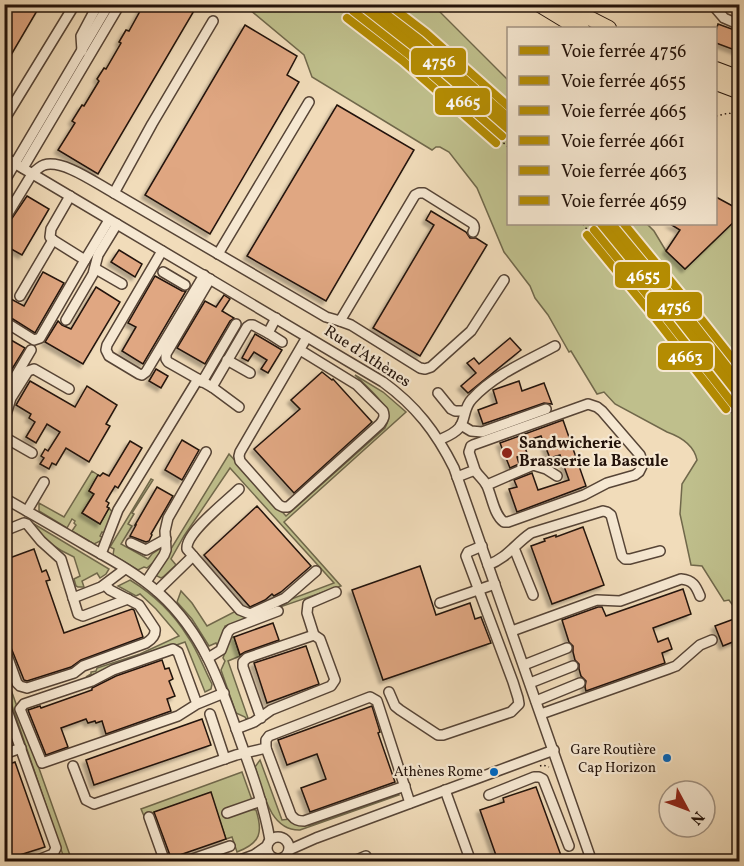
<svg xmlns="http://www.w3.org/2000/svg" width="744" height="866" font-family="Vollkorn,serif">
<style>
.green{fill:#bfbf8c;stroke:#70684b;stroke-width:1.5}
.building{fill:#e0a782;stroke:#22120a;stroke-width:1.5;filter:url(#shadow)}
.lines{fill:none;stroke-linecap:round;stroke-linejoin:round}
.minor-casing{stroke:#564436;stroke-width:12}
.highway-casing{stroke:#22120a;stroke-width:16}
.path{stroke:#22120a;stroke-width:1.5;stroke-dasharray:1.5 3;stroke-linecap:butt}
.minor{stroke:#f6e8d2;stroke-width:9}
.highway{stroke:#f1dcba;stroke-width:14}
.rail-1-casing{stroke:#f6e8d2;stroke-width:12}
.rail-2-casing{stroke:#f6e8d2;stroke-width:12}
.rail-3-casing{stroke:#f6e8d2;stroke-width:12}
.rail-4-casing{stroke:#f6e8d2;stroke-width:12}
.rail-5-casing{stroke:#f6e8d2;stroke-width:12}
.rail-6-casing{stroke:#f6e8d2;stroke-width:12}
.rail-1{stroke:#b48c02;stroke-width:8}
.rail-2{stroke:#b48c02;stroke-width:8}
.rail-3{stroke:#b48c02;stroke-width:8}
.rail-4{stroke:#b48c02;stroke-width:8}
.rail-5{stroke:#b48c02;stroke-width:8}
.rail-6{stroke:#b48c02;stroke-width:8}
.poi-dot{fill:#8f2418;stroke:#f6e8d2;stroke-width:2}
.bus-dot{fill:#0065bd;stroke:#f6e8d2;stroke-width:2}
.labels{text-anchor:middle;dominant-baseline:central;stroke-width:4.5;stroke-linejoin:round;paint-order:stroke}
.bus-label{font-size:14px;fill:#22120a;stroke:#f6e8d2;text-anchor:end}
.street-label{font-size:16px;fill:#22120a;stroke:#f6e8d2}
.poi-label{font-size:16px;font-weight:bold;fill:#22120a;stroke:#f6e8d2;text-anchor:start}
.line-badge{stroke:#f6e8d2;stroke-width:2}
.badge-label{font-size:16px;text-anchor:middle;font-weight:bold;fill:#fff}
</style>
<defs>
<filter id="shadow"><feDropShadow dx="-3.5" dy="3.5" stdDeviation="1.5" flood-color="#0004"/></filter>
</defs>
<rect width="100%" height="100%" fill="#f1dcba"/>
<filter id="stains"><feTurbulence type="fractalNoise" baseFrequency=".00333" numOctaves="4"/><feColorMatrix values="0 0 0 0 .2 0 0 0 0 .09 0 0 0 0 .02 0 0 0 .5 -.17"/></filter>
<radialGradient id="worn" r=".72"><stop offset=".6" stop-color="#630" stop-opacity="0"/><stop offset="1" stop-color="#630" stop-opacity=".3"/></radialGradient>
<g class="green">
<path d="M350,4l61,47 63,54 34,32v87h86l28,34 117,154v202l-10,-14 -5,1 -22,-35 -11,-1 -11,-51 2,-30 15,-24c-3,-15 -16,-23 -30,-28l-52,-28 -11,-12 -7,2 -26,-43 -2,1 -21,-37 -13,-17 -5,-12 -26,-34 -27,-64 -28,-36 -9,-5h-4l-4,3 -120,-73 -8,-22 -60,-50z"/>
<polygon points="396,5 430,5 436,8 508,80 508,111 434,45 412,29"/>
<polygon points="739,216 739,377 674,292 675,289 673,286 669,286 653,267 652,262 649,264 617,224 647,224 654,231 666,251 685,269"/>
<path d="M355,375l28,17 23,20 -122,110 57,64 -116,40 -7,20 -2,-3 -7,3 -17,-27 -15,-17 4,-11 11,12 15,23 29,-15 21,1 77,-29 -104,-115 -46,68 -13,23 5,6 -13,12 -2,1 -6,-3 74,-121 57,62 99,-88c2,-4 4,-9 3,-14 -3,-12 -24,-30 -33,-39z"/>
<polygon points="92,471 98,475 89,491 94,494 82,513 100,524 109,508 114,514 107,534 102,532 100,536 105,539 103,543 100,541 94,544 72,531 76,525 74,523 75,521 72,519 67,528 39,511 39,503 64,517"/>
<polygon points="151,479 153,480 132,513 134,514 128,524 132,526 121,544 148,559 152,554 161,548 162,550 157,559 147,568 144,567 138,570 113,555 114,549 110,547"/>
<path d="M34,524l75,45 -3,5 -6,4 -3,-5 -15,8 2,6h-6l-2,-1 -2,-7 6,-3 -6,-19c-16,-7 -29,-16 -41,-30z"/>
<path d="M130,580c23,14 44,34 58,57 10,14 16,32 24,47l-1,5 -6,3 -20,-50 -99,35 5,-3v-2l5,-1 1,-3 43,-14 39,-18 -23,-27 -16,-15 -4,2 -18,-10z"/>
<polygon points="234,637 240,656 228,661 248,718 246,719 245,717 236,713 221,670 225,661 223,658 230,638"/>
<polygon points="4,670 72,861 65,861 5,685"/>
<path d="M260,760l22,60 8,-1 14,6h8l86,-31 1,1 -99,35c-31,1 -37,-40 -45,-63z"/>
<path d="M242,772l10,28 -4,9 8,1c7,22 5,33 -19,42l-5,-15 -6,2 -16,-46 -66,23 -3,-7z"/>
</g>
<g class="building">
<polygon points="4,4 41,4 4,67"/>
<polygon points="144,4 198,4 98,174 58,150 75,123 72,121 82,105 84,106 99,81 97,79 104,68 106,69 121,43 119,42 126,30 129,31"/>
<polygon points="718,24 740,32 740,52 716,43 716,31"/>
<polygon points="245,25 297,56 287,75 299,82 210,234 145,195"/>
<polygon points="337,105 414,150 326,301 247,256"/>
<polygon points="27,196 49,209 22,255 4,245 4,230"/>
<polygon points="716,197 740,210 740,216 685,269 666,251 680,230 670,224 716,224"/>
<polygon points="431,211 466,232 470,238 476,238 487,245 420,356 373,328 434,225 426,220"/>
<polygon points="119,250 142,264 135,277 111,262"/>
<polygon points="43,272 64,283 35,333 13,319 4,319 4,311 11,299 24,306"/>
<polygon points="155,276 182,291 186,291 143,364 122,351 136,327 128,323"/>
<polygon points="96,287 120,302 83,364 45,342 58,321 62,325 71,329"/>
<polygon points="224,295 230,299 222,311 234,318 230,321 205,364 177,348 205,301 216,307"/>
<polygon points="255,334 282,350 268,373 261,369 267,360 254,352 248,361 242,358"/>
<polygon points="4,336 25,348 4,382"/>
<polygon points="510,338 521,350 468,393 461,386 476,373 467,363 474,358 479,364"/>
<polygon points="156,369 168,376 161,388 149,381"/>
<polygon points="322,372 332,380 333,379 372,422 294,493 254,449 300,409 291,400"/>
<polygon points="30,381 75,407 87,386 117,405 106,424 110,426 89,462 66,448 56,465 52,463 49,469 40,464 44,458 41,456 45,449 48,451 60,432 47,424 36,443 26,437 35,422 29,418 31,414 16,405"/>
<polygon points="519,381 522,391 544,383 552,404 544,403 483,424 478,410 497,403 493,390"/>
<polygon points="563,420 586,486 517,512 509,489 517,487 514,480 532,473 538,490 569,480 560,455 550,458 541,436 523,442 527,453 517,457 519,464 510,468 500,443"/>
<polygon points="182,440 199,450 182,480 165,470"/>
<polygon points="130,441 142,448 118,488 115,486 106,501 109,503 107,507 109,508 100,524 82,513 94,494 89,491 98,475 100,476 103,473 109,476"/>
<polygon points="157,487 173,496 151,534 152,535 149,541 146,542 130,536 136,525 135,525"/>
<polygon points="257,506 311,566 281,592 274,596 272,594 265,600 250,607 204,555"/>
<polygon points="583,527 604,585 552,604 531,546 545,541 544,539 556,535 556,537"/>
<polygon points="34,549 42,572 46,570 47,572 50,580 46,581 64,633 132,609 134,610 143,637 81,660 71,667 27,681 24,680 10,645 7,641 4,634 4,560"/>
<polygon points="420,566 436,615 470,603 475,619 481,617 491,643 383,680 352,590"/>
<polygon points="683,589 691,614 653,628 658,642 668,638 670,643 672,649 662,653 665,663 586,691 585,687 586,681 581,676 579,669 579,664 575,660 573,652 573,646 569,642 562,620 598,607 602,607 606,616"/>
<polygon points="734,619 740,633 740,639 723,646 715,626"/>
<polygon points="273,623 279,640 245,652 240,655 234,637"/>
<polygon points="306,646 319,684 267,703 254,663"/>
<polygon points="162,660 165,669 169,668 173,679 169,681 175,696 167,699 171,711 106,734 102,721 96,723 95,721 88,723 86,719 61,728 68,747 46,755 28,710 40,706 41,708 92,690 92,688 116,676"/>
<polygon points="372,706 380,732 378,733 395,782 310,812 301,788 326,779 317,754 287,765 278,740"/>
<polygon points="202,719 211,745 94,785 86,760"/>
<polygon points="15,762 45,847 4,860 4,766"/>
<polygon points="536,787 563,861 498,861 480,810 504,802 503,798"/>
<polygon points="211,792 226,839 171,858 154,812"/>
</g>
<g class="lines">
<g class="minor-casing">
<g id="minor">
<polyline points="712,4 724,18 740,25"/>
<polyline points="82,51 81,36 98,4"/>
<polyline points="4,120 75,4"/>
<path d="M4,157l379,225c33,24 53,50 71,86l138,394"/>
<polyline points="23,168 120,4"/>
<polyline points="4,182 109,4"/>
<path d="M114,193l212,124 14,4 75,-126 4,-2h5l48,30c3,3 3,5 1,9"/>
<polyline points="70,196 51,229 50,237 53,240 85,260 109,220"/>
<path d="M4,220l28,-46c4,-4 7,-7 12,-9 19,-6 53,19 70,28l38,-69 61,-103"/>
<polyline points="162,251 107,345 106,350 109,356 139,374 142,375 146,372 204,275"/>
<polyline points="218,254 309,102"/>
<polyline points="96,269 122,284"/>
<polyline points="163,272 185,285"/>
<polyline points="210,279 166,354 166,359 168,362 212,387 239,407"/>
<polyline points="20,296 53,240"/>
<polyline points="66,320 93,274 98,255 117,224"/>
<polyline points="340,321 351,325 420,368 425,369 431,367 471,331 504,280"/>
<polyline points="10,325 34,340 40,338 85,260"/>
<polyline points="268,333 282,342"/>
<path d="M300,350l57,35 26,26c2,5 1,8 -3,13l-92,83h-5l-4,-2 -39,-44 -1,-5 1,-4 67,-115"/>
<polyline points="227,360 250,373"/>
<polyline points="202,382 236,324"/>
<polyline points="212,387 247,327 250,325 253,325 268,333 276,318"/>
<polyline points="438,393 451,409 455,411 465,411"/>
<polyline points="4,396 31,350"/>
<polyline points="4,421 11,398 28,371 34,369 69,389"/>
<polyline points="461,425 471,431 482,432 546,409"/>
<polyline points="4,437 32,453"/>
<path d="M439,440c7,-3 15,-6 20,-12 7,-8 4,-20 13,-29 22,-24 55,-38 83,-53"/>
<path d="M457,477l18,-7 -6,-18 2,-6 2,-1 115,-41 9,3 5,4 38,44 3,9 -4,8 -4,3 -28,8 -23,12 -76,27h-4c-10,-7 -12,-25 -17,-36 -3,-7 -9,-10 -12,-16"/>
<polyline points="487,485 533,465 546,469 557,476"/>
<path d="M239,489c-12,12 -54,44 -52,60l53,61 10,4 35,-16 31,-27"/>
<path d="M4,498c28,16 56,32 83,48 25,14 51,28 73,48 44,40 61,91 80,146 12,33 24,66 30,100"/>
<polyline points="27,511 44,482"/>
<polyline points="4,531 24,523 27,524 41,541 61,559 78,614 83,616 128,599"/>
<polyline points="131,543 146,550 166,539"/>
<polyline points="514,548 533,595"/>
<polyline points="101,554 118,510 198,379"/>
<path d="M488,565c19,-7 27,-21 43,-32l72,-22 4,1 4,3 11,41 3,3h5l30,-8"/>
<polyline points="146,582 164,555 166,550 165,531 168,518 206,452"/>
<polyline points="157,591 193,556"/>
<polyline points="73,598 101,587 125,569"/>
<polyline points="440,603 495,584"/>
<path d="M512,631l85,-31 23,1 61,-22c12,1 15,7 19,17"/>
<polyline points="314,635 307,613 308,604 336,592"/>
<path d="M4,647l13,36 3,3 7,2 47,-15 9,-7 63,-23c5,-3 10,-7 9,-14l-16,-24 -29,-15 -5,-5"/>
<polyline points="208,658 221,650 228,632 231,629 278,611"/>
<polyline points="524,665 567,648"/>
<polyline points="530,683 573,666"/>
<polyline points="389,692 395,706 400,710 438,735 443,735 511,712 519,704 518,698 513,682 466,556 468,552 482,546"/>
<polyline points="536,701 580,683"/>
<polyline points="4,702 56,848 53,854 33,862"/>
<polyline points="197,704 178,652 173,649 113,670 92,681 24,704 20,709 42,763 178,716 197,704 224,693"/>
<polyline points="210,714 225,759"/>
<polyline points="541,714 668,669 676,666 700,645 712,640"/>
<polyline points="236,729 254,722 271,710 331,686 335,680 320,639 314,635 247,658 243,662 243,667 261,718"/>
<path d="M266,748l25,67c4,5 7,6 13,6l101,-35"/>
<polyline points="4,754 21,748"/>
<polyline points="73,766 86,800 94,804 236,755 266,748 266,740 269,736 370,697 377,701 410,803"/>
<polyline points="445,790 471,862"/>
<polyline points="489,795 534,777 539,777 543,779 569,846"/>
<polyline points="227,813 261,801"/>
<polyline points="149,817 165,862"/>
<circle cx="278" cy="848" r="11"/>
<polyline points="289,850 316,838 554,750"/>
<polyline points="184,862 230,846"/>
<polyline points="235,862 254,855 267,846"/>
<polyline points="352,862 366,856"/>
</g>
</g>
<g class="highway-casing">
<g id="highway">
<polyline points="538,4 566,21 582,28"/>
<polyline points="562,4 609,28"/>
<polyline points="716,69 740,78"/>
<polyline points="716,83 740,92"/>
</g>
</g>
<g class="path">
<polyline points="390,4 401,20"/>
<polyline points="360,11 359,17 363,23 467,109 508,147"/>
<polyline points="716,116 729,113 740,118"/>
<polyline points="583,224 591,235 671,330 740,425"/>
<polyline points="540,766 543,765 549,767"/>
</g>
<use href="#minor" class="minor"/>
<use href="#highway" class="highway"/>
<g class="rail-1-casing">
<g id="rail-1">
<polyline points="367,4 417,43 508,122"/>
<polyline points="607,224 673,304 740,389"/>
</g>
</g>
<g class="rail-2-casing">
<g id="rail-2">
<polyline points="359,4 414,47 508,129"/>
<polyline points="601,224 669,307 740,397"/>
</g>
</g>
<g class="rail-3-casing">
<g id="rail-3">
<polyline points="353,11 408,54 502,136"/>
<polyline points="594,230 662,313 733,404"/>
</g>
</g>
<g class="rail-4-casing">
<g id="rail-4">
<polyline points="373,4 420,40 508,117"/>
<polyline points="612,224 676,301 740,383"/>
</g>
</g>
<g class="rail-5-casing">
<g id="rail-5">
<polyline points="347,18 403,61 496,143"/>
<polyline points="587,235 655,318 726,409"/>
</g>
</g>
<g class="rail-6-casing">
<g id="rail-6">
<polyline points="388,4 426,33 508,106"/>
<polyline points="624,224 683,296 740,368"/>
</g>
</g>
<use href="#rail-1" class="rail-1"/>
<use href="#rail-2" class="rail-2"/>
<use href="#rail-3" class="rail-3"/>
<use href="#rail-4" class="rail-4"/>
<use href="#rail-5" class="rail-5"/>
<use href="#rail-6" class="rail-6"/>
</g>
<circle class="poi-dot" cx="507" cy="453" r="6"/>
<g class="bus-dot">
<circle cx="667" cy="758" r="5"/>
<circle cx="494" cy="772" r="5"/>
</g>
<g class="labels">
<g class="bus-label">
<text x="656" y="750">Gare Routière<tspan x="656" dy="18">Cap Horizon</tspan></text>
<text x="483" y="772">Athènes Rome</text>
</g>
<g class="street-label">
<text transform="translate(367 357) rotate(33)">Rue d'Athènes</text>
</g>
<g class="poi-label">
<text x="519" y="444">Sandwicherie<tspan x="519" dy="18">Brasserie la Bascule</tspan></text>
</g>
</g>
<g class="line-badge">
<rect x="410" y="47" width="57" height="29" rx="6" fill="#b48c02"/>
<rect x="434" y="87" width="57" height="29" rx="6" fill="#b48c02"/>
<rect x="614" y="261" width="57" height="28" rx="6" fill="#b48c02"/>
<rect x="646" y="291" width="57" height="29" rx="6" fill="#b48c02"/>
<rect x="657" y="342" width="57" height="29" rx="6" fill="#b48c02"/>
</g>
<g class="badge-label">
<text x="439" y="67">4756</text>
<text x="463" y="107">4665</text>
<text x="643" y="281">4655</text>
<text x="674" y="312">4756</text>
<text x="685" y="362">4663</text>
</g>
<rect width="744" height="866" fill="none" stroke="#f1dcba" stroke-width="24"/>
<rect x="6" y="6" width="732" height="854" fill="none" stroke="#22120a" stroke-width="3"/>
<rect x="12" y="12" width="720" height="842" fill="none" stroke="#22120a" stroke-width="1.5"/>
<rect x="507" y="27" width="210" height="198" fill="#f6e8d2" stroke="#a19282" stroke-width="1.5"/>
<rect x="519" y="46" width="30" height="9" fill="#b48c02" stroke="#a19282" stroke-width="1.5"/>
<text x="561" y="57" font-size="18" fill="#22120a">Voie ferrée 4756</text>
<rect x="519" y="76" width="30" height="9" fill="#b48c02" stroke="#a19282" stroke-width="1.5"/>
<text x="561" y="87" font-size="18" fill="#22120a">Voie ferrée 4655</text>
<rect x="519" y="106" width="30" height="9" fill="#b48c02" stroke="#a19282" stroke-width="1.5"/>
<text x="561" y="117" font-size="18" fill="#22120a">Voie ferrée 4665</text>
<rect x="519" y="136" width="30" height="9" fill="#b48c02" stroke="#a19282" stroke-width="1.5"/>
<text x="561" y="147" font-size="18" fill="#22120a">Voie ferrée 4661</text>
<rect x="519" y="166" width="30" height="9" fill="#b48c02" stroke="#a19282" stroke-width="1.5"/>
<text x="561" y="177" font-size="18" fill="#22120a">Voie ferrée 4663</text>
<rect x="519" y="196" width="30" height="9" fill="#b48c02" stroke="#a19282" stroke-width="1.5"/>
<text x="561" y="207" font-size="18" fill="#22120a">Voie ferrée 4659</text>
<g transform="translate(687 809) rotate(131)"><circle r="28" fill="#f6e8d2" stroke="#a19282" stroke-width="1.5"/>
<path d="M0-4.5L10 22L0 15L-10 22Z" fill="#8f2418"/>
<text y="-9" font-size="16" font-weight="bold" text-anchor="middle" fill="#22120a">N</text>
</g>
<rect width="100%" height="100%" filter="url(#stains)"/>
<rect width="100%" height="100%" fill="url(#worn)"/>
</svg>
